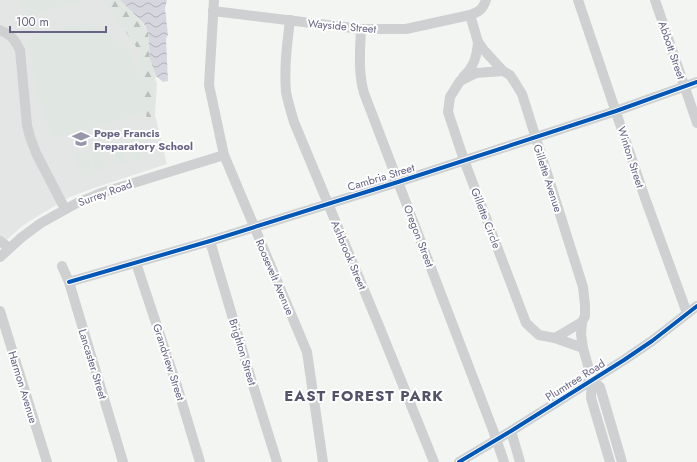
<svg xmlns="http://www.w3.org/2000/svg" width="697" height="462" font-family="Jost,sans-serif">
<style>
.built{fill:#e4e6e6}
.forest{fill:url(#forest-firs)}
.pitch{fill:#e0e7e2}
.water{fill:url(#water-waves)}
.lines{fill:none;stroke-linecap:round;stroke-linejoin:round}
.minor{stroke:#cfd0d1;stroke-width:10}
.cycleway-casing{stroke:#fff;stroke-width:6}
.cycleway{stroke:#0057b8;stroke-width:4}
.labels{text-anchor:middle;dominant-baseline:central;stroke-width:4;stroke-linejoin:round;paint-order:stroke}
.street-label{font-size:11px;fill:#676384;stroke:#fff}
.poi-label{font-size:11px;font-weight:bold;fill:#676384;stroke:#fff;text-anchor:start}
.district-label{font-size:15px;font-weight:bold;letter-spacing:1px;fill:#545268;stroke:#fff}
</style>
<defs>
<pattern id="forest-firs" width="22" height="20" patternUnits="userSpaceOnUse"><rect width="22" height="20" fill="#e0e7e2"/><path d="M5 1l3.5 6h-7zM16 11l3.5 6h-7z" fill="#b9bfbd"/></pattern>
<pattern id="water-waves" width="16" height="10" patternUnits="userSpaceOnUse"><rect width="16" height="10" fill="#d6d7de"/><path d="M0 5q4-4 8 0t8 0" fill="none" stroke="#b1b2ba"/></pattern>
</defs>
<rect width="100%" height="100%" fill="#f3f5f2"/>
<polygon class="built" points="0,0 120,0 143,24 150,59 157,84 155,115 167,164 94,188 70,197 36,217 21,227 0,246"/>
<polygon class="forest" points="103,0 120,0 143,24 148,32 150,59 156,76 154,82 154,108 148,125 140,77 140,52"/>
<g class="pitch">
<polygon points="20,0 84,0 33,16 24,12"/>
<path d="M88,22l21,11 20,18 11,26 6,35 -89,26 -6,-3 -14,-43 -10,-51c18,-11 40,-15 61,-19z"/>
<polygon points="148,131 155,153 144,156 137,135"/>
<polygon points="134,136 141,157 131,161 124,139"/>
<polygon points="121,140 128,162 117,165 111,143"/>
<polygon points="99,147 106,168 96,172 89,150"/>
<polygon points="86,151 93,173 82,176 75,154"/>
</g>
<polygon class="water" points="120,0 167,0 165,8 168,35 166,38 168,81 163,82 156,76 150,59 148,32 144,24"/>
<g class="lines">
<g class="minor">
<polyline points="214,0 209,85 224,155 307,352 323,462"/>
<path d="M486,0c-3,9 -7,12 -16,15l8,27 5,7 20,22 7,4 4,6 8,13 61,193 2,18v11l-3,6 -1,12 2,14 9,32 -1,18 19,64"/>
<polyline points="578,0 645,198 687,313"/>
<polyline points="655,0 697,123"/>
<polyline points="213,11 361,29 406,29 470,15"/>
<path d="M290,20c-3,24 -6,48 -4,72 2,10 5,20 8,30l85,204 55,136"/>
<path d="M361,29c-1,22 -3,43 3,64l129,337 11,32"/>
<path d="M0,30c12,5 14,9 20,20l7,75 3,12 6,16 29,56"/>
<polyline points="503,71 476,73 460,81 450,97 448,112 464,160 526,323 539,335 555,338 582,322"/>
<path d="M463,77c11,-10 14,-21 15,-35"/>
<polyline points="0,241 9,248"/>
<polyline points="210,241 247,366 277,462"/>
<polyline points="0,257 22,237 41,223 77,203 101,193 224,155"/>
<polyline points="136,263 177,386 200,462"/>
<polyline points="62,266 69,282 123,462"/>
<polyline points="69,282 210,241 398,182 616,111 697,82"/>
<polyline points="0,311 47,462"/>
<polyline points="555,338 583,348"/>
<polyline points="592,380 600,387 622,462"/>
<polyline points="511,431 520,462"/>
<polyline points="459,462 511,431 624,360 652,341 697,306"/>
</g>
<g class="cycleway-casing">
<g id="cycleway">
<polyline points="69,282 210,241 398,182 616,111 697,82"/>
<polyline points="459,462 511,431 624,360 652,341 697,306"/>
</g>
</g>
<use href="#cycleway" class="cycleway"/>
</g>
<defs>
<g id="school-bare" transform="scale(1.38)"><path d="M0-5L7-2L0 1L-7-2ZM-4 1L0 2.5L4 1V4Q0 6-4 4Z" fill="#9896aa" stroke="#fff" stroke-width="2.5" paint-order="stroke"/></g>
</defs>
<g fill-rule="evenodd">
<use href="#school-bare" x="81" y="139"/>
</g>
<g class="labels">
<g class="street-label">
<text transform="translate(342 26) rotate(5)">Wayside Street</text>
<text transform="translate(672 50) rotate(71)">Abbott Street</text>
<text transform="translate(631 157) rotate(72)">Winton Street</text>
<text transform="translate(381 177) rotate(-17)">Cambria Street</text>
<text transform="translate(548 178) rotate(72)">Gillette Avenue</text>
<text transform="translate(105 193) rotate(-20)">Surrey Road</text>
<text transform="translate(486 218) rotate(69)">Gillette Circle</text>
<text transform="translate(419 236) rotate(69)">Oregon Street</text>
<text transform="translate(349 255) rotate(67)">Ashbrook Street</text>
<text transform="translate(275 277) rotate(67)">Roosevelt Avenue</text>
<text transform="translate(243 352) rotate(73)">Brighton Street</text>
<text transform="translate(169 362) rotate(72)">Grandview Street</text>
<text transform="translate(93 364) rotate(73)">Lancaster Street</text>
<text transform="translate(575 380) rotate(-32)">Plumtree Road</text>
<text transform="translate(23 387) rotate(73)">Harmon Avenue</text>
</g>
<g class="poi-label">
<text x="94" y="133">Pope Francis<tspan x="94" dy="13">Preparatory School</tspan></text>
</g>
<g class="district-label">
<text x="364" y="396">EAST FOREST PARK</text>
</g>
</g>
<path d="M10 26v6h96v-6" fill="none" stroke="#676384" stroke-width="2"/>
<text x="16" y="26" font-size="12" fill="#676384" stroke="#ffffff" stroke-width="3" paint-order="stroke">100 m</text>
</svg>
